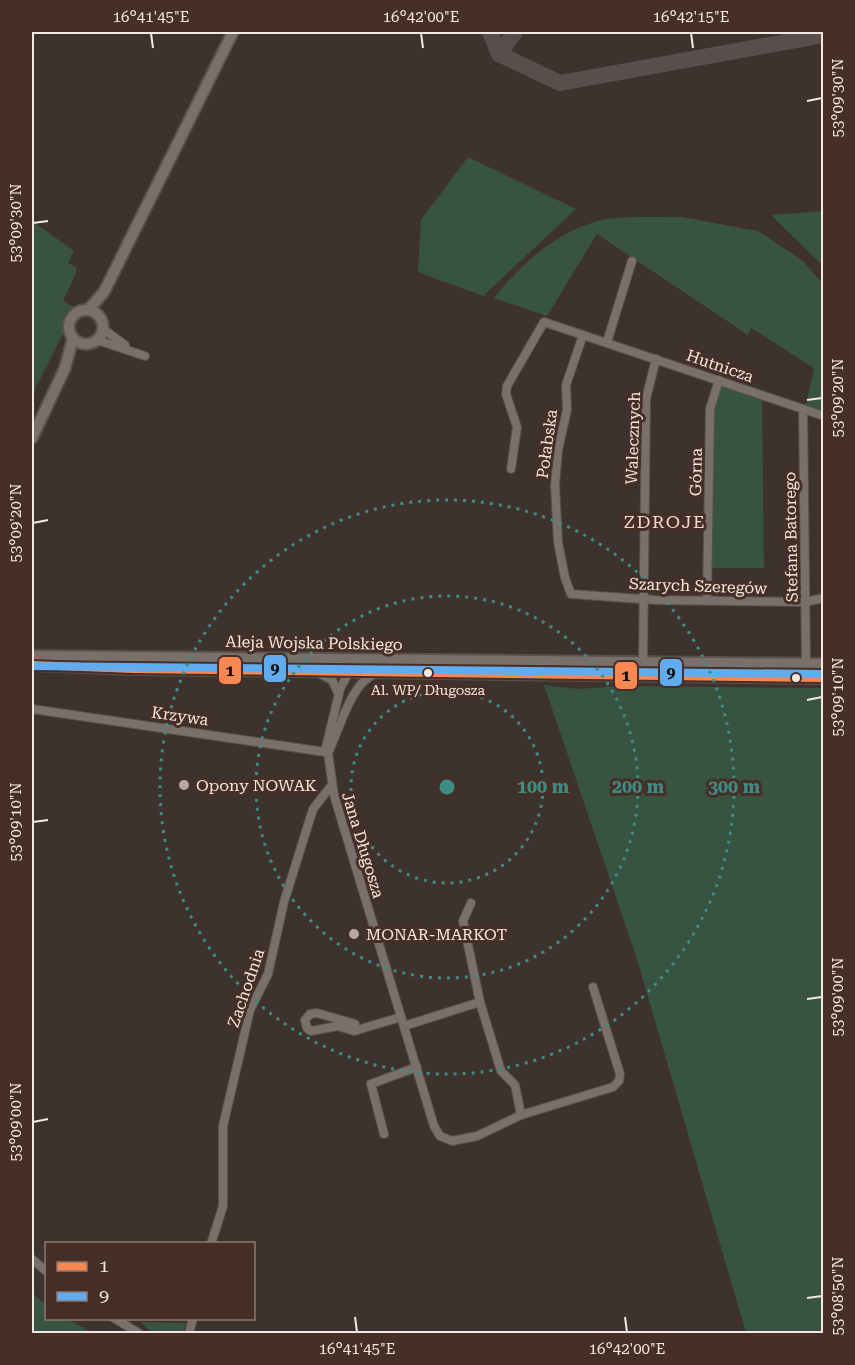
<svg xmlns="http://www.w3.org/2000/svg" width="855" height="1365" font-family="'Roboto Serif',serif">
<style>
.green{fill:#395342}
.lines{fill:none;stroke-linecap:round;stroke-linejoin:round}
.taxiway{stroke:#594e4b;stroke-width:16}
.street-casing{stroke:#5b504c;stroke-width:10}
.secondary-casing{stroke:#5b504c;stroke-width:14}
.street{stroke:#796f6b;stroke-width:8}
.secondary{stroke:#796f6b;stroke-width:10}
.bus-1-casing{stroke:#452f27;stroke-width:12}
.bus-2-casing{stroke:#452f27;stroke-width:12}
.bus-1{stroke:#f88751;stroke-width:8}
.bus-2{stroke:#60acee;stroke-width:8}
.ticks{fill:none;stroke:#f5e7e1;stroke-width:2}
.ring{fill:none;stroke:#3d8d85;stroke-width:3;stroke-dasharray:3 6}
.bus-dot{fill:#f5e7e1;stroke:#452f27;stroke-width:2}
.poi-dot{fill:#b5a8a2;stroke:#452f27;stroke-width:2}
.labels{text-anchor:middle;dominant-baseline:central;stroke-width:6;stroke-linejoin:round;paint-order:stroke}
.bus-label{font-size:14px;fill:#f5e7e1;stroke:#452f27}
.street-label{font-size:16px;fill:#f5e7e1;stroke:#452f27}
.poi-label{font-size:16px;fill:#f5e7e1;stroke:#452f27;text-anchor:start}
.neighbourhood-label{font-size:18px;letter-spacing:1.5px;fill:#f4d8cd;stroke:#452f27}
.centre{fill:#3d8d85;stroke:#452f27;stroke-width:3}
.ring-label{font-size:18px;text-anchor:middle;font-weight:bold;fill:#3d8d85;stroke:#452f27;stroke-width:6;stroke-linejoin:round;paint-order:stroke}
.line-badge{stroke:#452f27;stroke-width:2}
.pale-badge-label{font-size:16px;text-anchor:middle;font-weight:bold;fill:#111}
.neatline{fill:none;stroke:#f5e7e1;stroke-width:2}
.ticks-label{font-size:15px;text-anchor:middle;fill:#f5e7e1}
</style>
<rect width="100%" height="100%" fill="#3e322e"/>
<g class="green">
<polygon points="468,157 576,209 483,296 418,272 421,220"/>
<polygon points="823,211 824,212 823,266 771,215"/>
<path d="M682,217l76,14 45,30 20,23v127l-17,-6 8,-37 -63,-40 -3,7 -151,-101 -50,82 -53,-18c26,-33 61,-65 104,-77 20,-6 61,-3 84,-4z"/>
<polygon points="32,221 74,251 68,263 76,267 76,273 63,301 76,308 32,395"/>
<polygon points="724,387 762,401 764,568 711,568 713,407 719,388"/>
<polygon points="544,685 578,689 623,686 823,688 823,1333 746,1333 637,959"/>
<polygon points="32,1293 46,1305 46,1318 67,1319 93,1333 32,1333"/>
<path d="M141,1322l45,1 -3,10c-15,1 -33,3 -42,-11z"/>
</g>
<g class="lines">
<g class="taxiway">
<polyline points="490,32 499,54 560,83 824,35"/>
<polyline points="499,54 515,32"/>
</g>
<g class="street-casing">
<g id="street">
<polyline points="103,329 125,345"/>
<polyline points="583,335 566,385 567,410 558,450 555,485 558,542 565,578 571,594 655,600 805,602 824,598"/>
<polyline points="97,340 145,356"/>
<polyline points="607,342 632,261"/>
<polyline points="803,409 806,664"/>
<polyline points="511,469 517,427 506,394 507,386 544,322 824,416"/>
<polyline points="707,601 710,409 719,380"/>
<polyline points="643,662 646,399 656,359"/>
<polyline points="318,673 332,680 338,693"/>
<polyline points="32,709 325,752"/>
<polyline points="325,752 328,753 334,795 434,1126 440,1136 452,1141 477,1136 521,1115 613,1087 619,1081 620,1074 593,987"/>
<polyline points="325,752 340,689 349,672"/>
<path d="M328,753c11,-22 23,-71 47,-79"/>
<polyline points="480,1002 501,1071 515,1085 521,1115"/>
<polyline points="404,1026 480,1002 463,921 471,903"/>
<polyline points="354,1031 355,1024 317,1013 310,1014 305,1020 307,1028 311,1031 338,1026 354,1031 401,1017"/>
<polyline points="384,1134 371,1084 417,1067"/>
<polyline points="211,1244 223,1206 223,1126 250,1010 268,974 284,902 313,809 331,786"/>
<polyline points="32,1259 46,1271"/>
<polyline points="114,1318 140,1334"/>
<polyline points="189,1334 193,1318"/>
</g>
</g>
<g class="secondary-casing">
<g id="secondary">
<polyline points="88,310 104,292 233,32"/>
<circle cx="86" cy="327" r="17"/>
<polyline points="32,438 65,368 73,338"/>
<polyline points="32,656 824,664"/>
<polyline points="32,665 133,669 824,678"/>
</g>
</g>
<use href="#street" class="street"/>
<use href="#secondary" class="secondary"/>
<g class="bus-1-casing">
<polyline id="bus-1" points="32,665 133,669 824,678"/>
</g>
<g class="bus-2-casing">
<polyline id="bus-2" points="32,666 824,674"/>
</g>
<use href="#bus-1" class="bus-1"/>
<use href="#bus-2" class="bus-2"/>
</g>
<path class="ticks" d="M151,33l2,15M421,33l2,15M691,33l2,15M807,101l15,-3M33,223l15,-2M807,400l15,-2M33,523l15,-3M807,700l15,-3M33,822l15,-2M807,999l15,-2M33,1122l15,-3M807,1298l15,-2M355,1317l2,15M625,1317l2,15"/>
<g class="ring">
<circle cx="447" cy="787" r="96"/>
<circle cx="447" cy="787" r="191"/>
<circle cx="447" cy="787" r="287"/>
</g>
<g class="bus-dot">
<circle cx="428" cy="673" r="5"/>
<circle cx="796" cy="678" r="5"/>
</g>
<g class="poi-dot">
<circle cx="184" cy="785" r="6"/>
<circle cx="354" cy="934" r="6"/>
</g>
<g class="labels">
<g class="bus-label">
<text x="428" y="690">Al. WP/ Długosza</text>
</g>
<g class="street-label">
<text transform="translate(720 366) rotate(19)">Hutnicza</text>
<text transform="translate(633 438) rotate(-88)">Walecznych</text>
<text transform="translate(547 444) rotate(-82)">Połabska</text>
<text transform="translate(696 472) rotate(-89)">Górna</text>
<text transform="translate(791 537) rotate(-91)">Stefana Batorego</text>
<text transform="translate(698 586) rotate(2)">Szarych Szeregów</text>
<text transform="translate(314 643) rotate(1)">Aleja Wojska Polskiego</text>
<text transform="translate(180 716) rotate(8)">Krzywa</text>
<text transform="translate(363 845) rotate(73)">Jana Długosza</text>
<text transform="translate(246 988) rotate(-71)">Zachodnia</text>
</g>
<g class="poi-label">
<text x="196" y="785">Opony NOWAK</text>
<text x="366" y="934">MONAR-MARKOT</text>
</g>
<g class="neighbourhood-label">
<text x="665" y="521">ZDROJE</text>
</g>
</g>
<circle cx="447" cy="787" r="9" class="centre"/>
<g class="ring-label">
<text x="543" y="793">100 m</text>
<text x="638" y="793">200 m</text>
<text x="734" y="793">300 m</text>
</g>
<g class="line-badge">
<rect x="263" y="654" width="24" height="29" rx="6" fill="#60acee"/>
<rect x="218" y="656" width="24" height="29" rx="6" fill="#f88751"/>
<rect x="659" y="658" width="24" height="29" rx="6" fill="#60acee"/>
<rect x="614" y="661" width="24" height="29" rx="6" fill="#f88751"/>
</g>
<g class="pale-badge-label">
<text x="275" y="674">9</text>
<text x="230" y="676">1</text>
<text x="671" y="678">9</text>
<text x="626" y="681">1</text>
</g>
<rect width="855" height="1365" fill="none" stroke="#452f27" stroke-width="66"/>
<rect x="45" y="1242" width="210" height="78" fill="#452f27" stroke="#8b7971" stroke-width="1.5"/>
<rect x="57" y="1262" width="30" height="9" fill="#f88751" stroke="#8b7971" stroke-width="1.5"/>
<text x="99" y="1272" font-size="18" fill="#f5e7e1">1</text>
<rect x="57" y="1292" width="30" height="9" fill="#60acee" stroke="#8b7971" stroke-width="1.5"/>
<text x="99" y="1302" font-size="18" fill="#f5e7e1">9</text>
<rect x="33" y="33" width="789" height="1299" class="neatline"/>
<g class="ticks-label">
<text x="151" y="22">16°41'45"E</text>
<text x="421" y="22">16°42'00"E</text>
<text x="691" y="22">16°42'15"E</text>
<text transform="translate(838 98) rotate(-90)" y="5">53°09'30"N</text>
<text transform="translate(16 223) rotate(-90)" y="5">53°09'30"N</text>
<text transform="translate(838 398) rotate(-90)" y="5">53°09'20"N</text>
<text transform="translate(16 523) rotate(-90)" y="5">53°09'20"N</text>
<text transform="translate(838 697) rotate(-90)" y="5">53°09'10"N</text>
<text transform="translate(16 822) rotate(-90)" y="5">53°09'10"N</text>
<text transform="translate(838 997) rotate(-90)" y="5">53°09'00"N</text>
<text transform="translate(16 1122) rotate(-90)" y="5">53°09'00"N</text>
<text transform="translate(838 1296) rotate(-90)" y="5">53°08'50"N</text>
<text x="357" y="1354">16°41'45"E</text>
<text x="627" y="1354">16°42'00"E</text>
</g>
</svg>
